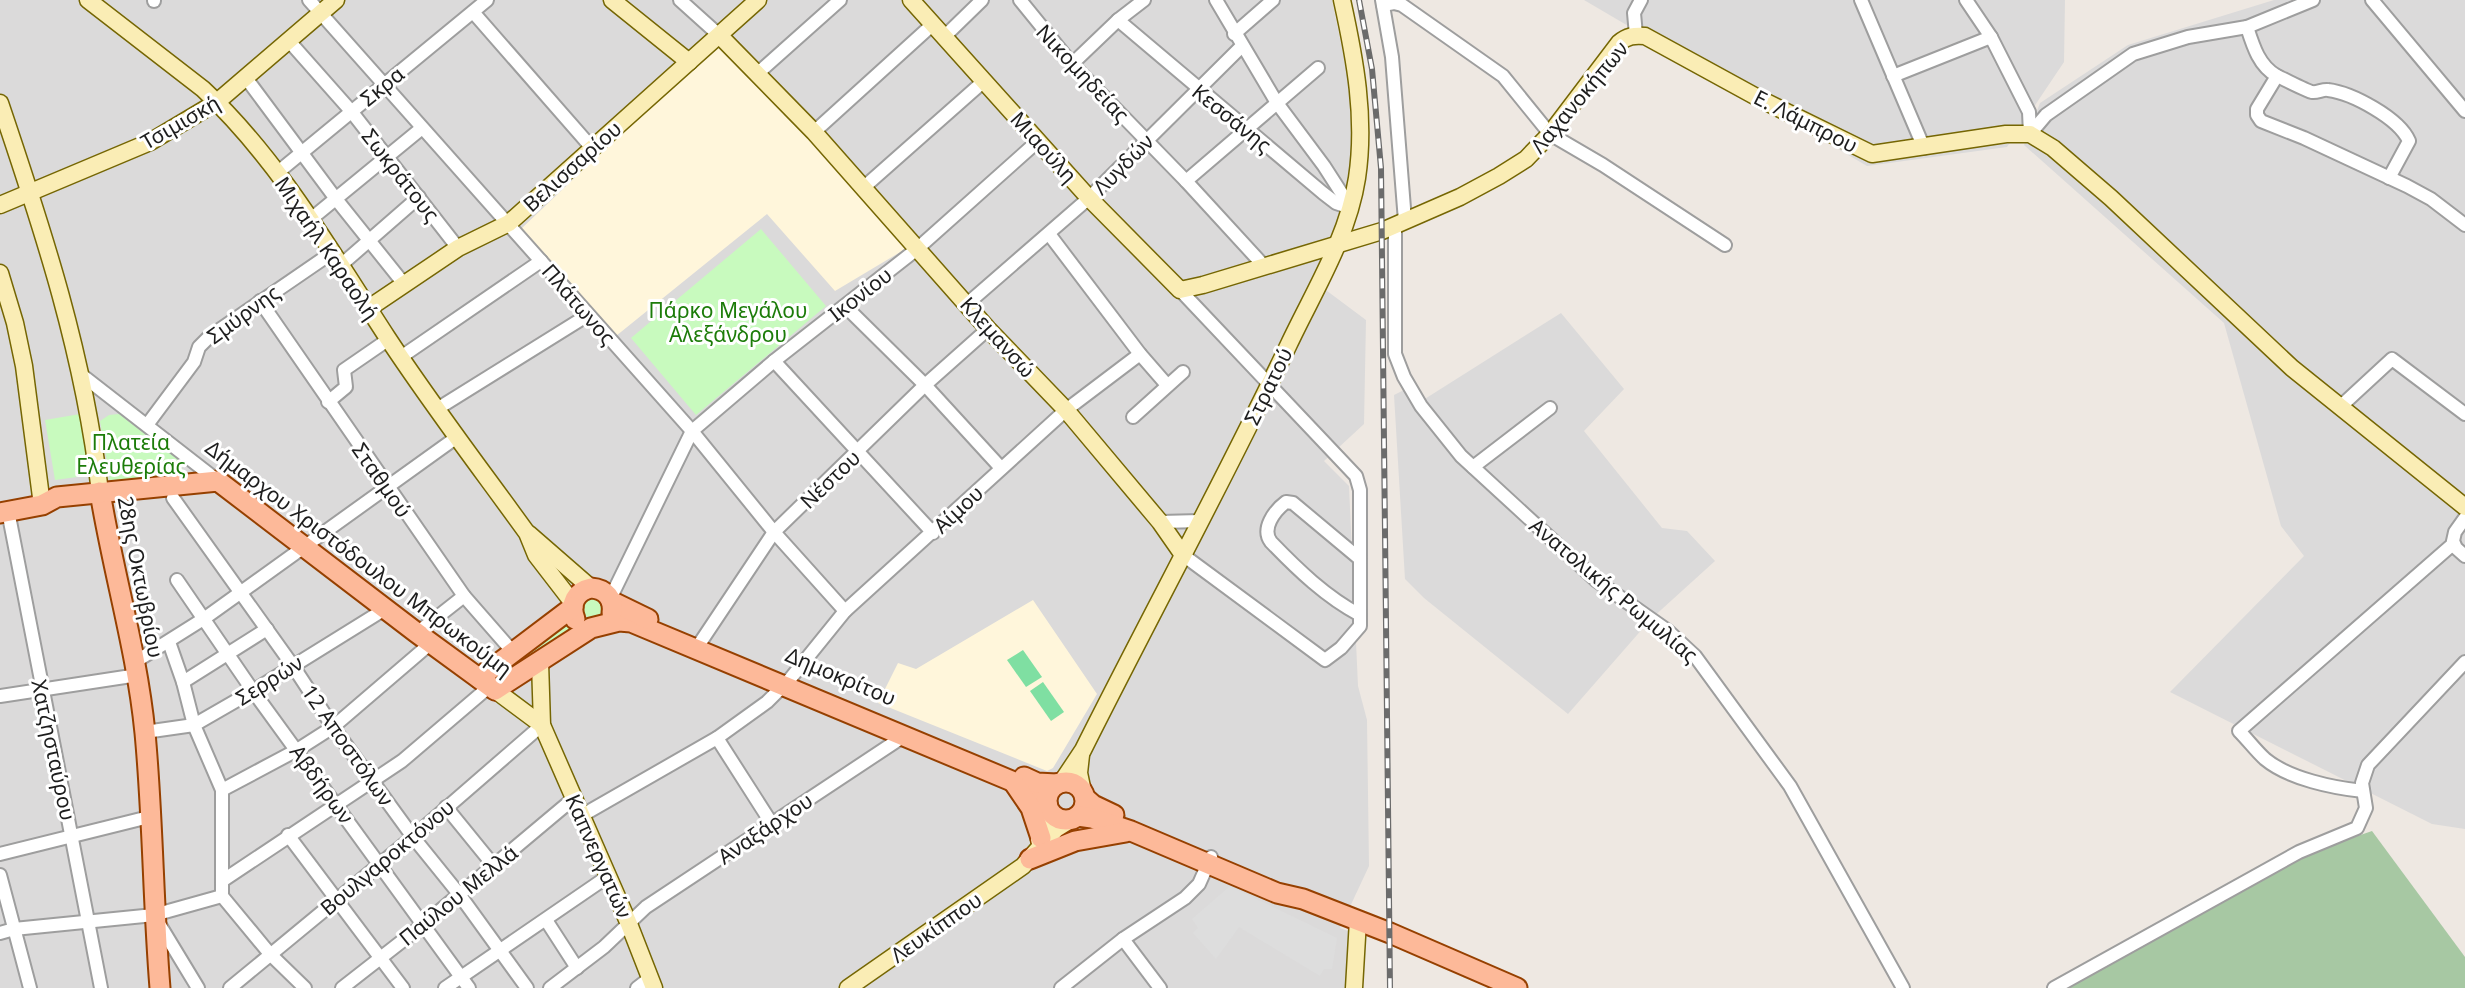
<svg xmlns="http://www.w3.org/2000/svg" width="2465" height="988" font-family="'Noto Sans',sans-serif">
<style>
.residential{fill:#dbdada}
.education{fill:#fff6db}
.cemetery{fill:#a7c8a3}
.park{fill:#c8fabe}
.pitch{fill:#7fdfa2}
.parking{fill:#ddd}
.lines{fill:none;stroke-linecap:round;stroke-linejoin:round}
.street-casing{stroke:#9e9e9e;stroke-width:16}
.secondary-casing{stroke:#756603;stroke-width:19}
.primary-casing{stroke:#964000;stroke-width:23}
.street{stroke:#fff;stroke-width:12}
.secondary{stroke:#faedb5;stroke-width:16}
.primary{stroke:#fdb999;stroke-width:19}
.rail-casing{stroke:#6b6b6b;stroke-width:6}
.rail{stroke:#fff;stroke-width:3.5;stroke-dasharray:10;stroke-linecap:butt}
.labels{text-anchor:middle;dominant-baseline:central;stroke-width:6;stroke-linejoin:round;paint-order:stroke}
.street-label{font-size:21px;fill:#1d1d1d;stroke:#fff}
.park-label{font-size:21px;fill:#1c7c09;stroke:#fff}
</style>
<rect width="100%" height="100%" fill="#eee8e2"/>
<g class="residential">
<polygon points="0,0 1332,0 1349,82 1355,127 1355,159 1335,235 1311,279 1366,320 1364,424 1324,461 1349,486 1358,686 1367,720 1369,866 1340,928 1348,931 1348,988 0,988"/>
<polygon points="1584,0 2065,0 2064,62 2007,147 1867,166"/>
<polygon points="2274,0 2465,0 2465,829 2432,824 2170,692 2304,556 2281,526 2224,323 2024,145 2040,103 2128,45"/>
<polygon points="1561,313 1624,389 1584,431 1662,528 1687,531 1715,561 1651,619 1568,714 1424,598 1405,579 1394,395 1410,387 1420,402"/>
</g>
<g class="education">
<polygon points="719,40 907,248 835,291 767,214 616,336 521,229"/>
<polygon points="1033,600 1097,694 1053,768 1047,771 1042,769 878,703 898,663 916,669"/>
</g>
<polygon class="cemetery" points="2372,831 2465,957 2465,988 2065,988 2306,854"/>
<g class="park">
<polygon points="761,229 826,306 696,415 631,338"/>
<polygon points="80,414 92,475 55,480 45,420"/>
<polygon points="119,414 179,460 185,477 110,480 100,421 109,415"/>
<circle cx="592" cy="608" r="10"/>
<polygon points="562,619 573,628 572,631 498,678 497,676"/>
</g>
<g class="pitch">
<polygon points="1023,650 1042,677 1026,687 1007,660"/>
<polygon points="1043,682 1064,712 1051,721 1030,691"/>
</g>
<polygon class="parking" points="1230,886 1337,938 1332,969 1324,969 1320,976 1239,927 1216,959 1193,933 1198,928 1192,919"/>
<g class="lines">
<g class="street-casing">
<g id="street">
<polyline points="154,0 154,1"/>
<polyline points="309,0 692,431 774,532 845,611"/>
<polyline points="680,0 720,36"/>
<polyline points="1020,0 1072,64 1186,181 1264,266"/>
<polyline points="1216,0 1277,103 1324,166 1351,208"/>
<polyline points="1382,0 1392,57 1405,221"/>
<polyline points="1861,0 1924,148"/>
<polyline points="1966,0 1991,37 2029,112 2030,134"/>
<polyline points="2372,0 2465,111"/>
<polyline points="1383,5 1394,3 1402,5 1503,76 1550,134 1603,165 1725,245"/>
<polyline points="473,12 592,148"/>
<polyline points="1118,20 1323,193 1336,203 1351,208"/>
<path d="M2247,27c6,19 12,39 30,49l-20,33v6l4,6 43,17 103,48 24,13 34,26"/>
<polyline points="1234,34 1273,0"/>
<polyline points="1636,35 1634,13 1641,0"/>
<polyline points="944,37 982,0"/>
<polyline points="289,41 351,111 458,248"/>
<polyline points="1072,64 1118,20 1144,0"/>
<polyline points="758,73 840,0"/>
<polyline points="1893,76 1991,37"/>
<path d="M2277,76c7,3 30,15 35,16 5,1 11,-3 16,-2 24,3 71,28 81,51l-20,37"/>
<polyline points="246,78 336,199 404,284"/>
<polyline points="814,132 932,25"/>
<polyline points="2030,134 2046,115 2133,54 2188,37 2247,27 2313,0"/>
<polyline points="277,173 487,0"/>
<polyline points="1186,181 1318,68"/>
<polyline points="863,188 984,81"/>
<polyline points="311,219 422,128"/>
<polyline points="1395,225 1395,354 1404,377 1421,406 1461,456 1597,581 1668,631 1695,656 1790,786 1903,988"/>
<polyline points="1049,234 1140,354 1167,385"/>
<polyline points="341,265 419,197"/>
<polyline points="1180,290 1356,476 1360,490 1360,626 1341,648 1325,660 1183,555"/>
<polyline points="260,301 464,596 513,652"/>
<polyline points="967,304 1089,198 1242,46"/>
<polyline points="845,306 925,385 1001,468"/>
<polyline points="401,357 541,261"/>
<polyline points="774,361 933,533"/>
<polyline points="83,376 218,481"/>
<polyline points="328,402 346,387 344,370 389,339"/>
<polyline points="2340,407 2392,359 2465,414"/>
<polyline points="437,409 588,315"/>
<polyline points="1133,417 1183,372"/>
<polyline points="147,425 194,362 199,347 209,337 333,252"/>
<polyline points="1473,467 1550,408"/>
<polyline points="173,498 293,666 333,727 413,837 459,894 527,988"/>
<polyline points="8,511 101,988"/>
<polyline points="2465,518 2455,532 2453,541 2456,548 2465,556"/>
<polyline points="1160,522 1200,521"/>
<path d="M1360,559l-67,-56 -7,-1c-12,9 -25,27 -15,40 27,28 55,55 89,73"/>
<polyline points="177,580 253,691 469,988"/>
<polyline points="610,599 692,431 774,361 917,249 1038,141"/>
<polyline points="417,633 464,596"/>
<polyline points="169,642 183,682 194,725 222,790 222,896"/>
<polyline points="696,649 774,532 925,385 988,329"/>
<polyline points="135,662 205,618 457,437"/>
<polyline points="183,682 267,629"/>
<polyline points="0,696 138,675"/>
<polyline points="145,732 194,725 253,691 385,609"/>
<polyline points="717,738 772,824"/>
<polyline points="222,790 297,750 333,727 431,643"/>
<path d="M2363,791c-29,-3 -74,-12 -98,-32 -9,-8 -17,-19 -26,-28l214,-187"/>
<polyline points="446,807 494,866"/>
<polyline points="581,816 717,738 767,702 790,679 845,611 1066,410 1140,354"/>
<polyline points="288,835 403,988"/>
<polyline points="0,854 149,817"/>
<polyline points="0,875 30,988"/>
<polyline points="222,881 402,761 490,686"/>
<polyline points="222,896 270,954 305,988"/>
<polyline points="546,920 577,968"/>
<polyline points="158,922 198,988"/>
<polyline points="0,933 14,929 154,915 222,896"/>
<polyline points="1123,939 1160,988"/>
<polyline points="230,988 413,837 542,725"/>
<polyline points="342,988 424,924 573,799"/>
<polyline points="445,988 607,877"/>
<polyline points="550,988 604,947 646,907 904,736"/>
<polyline points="637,988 650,978"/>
<polyline points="1061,988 1123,939 1185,898 1199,884 1211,857"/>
<polyline points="2054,988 2299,852 2357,828 2366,808 2362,783 2368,765 2465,662"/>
</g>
</g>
<g class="secondary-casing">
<g id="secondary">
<path d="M88,0l115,89c75,70 128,162 184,248 44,67 93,131 140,196l9,22 37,48"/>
<polyline points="612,0 689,62"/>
<path d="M911,0l178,198 91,92 23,-5 179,-54 78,-34 39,-21 27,-17 24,-25 69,-91c8,-7 15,-8 26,-7l117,64 110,54 134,-20h24l23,14 58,50 181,170 173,139"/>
<polyline points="720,36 814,132 988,329 1066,410 1160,522 1183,555"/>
<path d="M0,103c44,130 84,252 100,389"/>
<polyline points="0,205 150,142 217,102 336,0"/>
<polyline points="0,273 15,323 24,366 42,505"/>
<polyline points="369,308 458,248 509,223 758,0"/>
<polyline points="529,534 591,588"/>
<polyline points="540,662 542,725 629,924 654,988"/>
<polyline points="495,690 542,725"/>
<polyline points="1081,755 1079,773 1083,792"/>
<path d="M1061,783l22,-33c68,-136 141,-269 206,-406 25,-53 59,-107 68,-166 9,-60 -2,-119 -15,-178"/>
<polyline points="1039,840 1047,819 1048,806"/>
<polyline points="848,988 1023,866 1056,829 1072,819"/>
<polyline points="1354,988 1358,920"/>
</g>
</g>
<g class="primary-casing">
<g id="primary">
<path d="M100,492c13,80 37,159 45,241 8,84 8,170 15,255"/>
<polyline points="0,513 42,505 57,497 218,481 417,633 495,690 591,628 619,621 631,622 1014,782 1036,793 1047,803"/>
<polyline points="611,601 648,619"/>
<path d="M575,619c-6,-15 1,-28 16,-31 15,1 23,11 21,25"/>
<polyline points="479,678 573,607"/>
<polyline points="1024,777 1037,783 1057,784"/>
<circle cx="1066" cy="801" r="19"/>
<polyline points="1014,783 1031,808 1041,838"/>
<polyline points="1085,798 1093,805 1114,815"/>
<polyline points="1078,816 1092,818 1131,831 1277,893 1303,899 1390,933 1517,988"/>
<polyline points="1030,859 1075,841 1126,832"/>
</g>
</g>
<use href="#street" class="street"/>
<use href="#secondary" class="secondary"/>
<use href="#primary" class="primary"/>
<g class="rail-casing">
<polyline id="rail" points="1359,0 1372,69 1381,168 1390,988"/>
</g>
<use href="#rail" class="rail"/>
</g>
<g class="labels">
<g class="street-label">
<text transform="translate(1083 73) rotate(47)">Νικομηδείας</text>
<text transform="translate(382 86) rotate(-39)">Σκρα</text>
<text transform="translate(1579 97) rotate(-50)">Λαχανοκήπων</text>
<text transform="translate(1232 118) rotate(39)">Κεσσάνης</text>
<text transform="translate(1806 121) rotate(27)">Ε. Λάμπρου</text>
<text transform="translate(180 122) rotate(-30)">Τσιμισκή</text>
<text transform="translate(1044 147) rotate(48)">Μιαούλη</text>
<text transform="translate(1123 164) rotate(-45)">Λυγδών</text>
<text transform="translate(572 166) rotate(-42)">Βελισσαρίου</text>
<text transform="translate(401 175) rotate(52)">Σωκράτους</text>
<text transform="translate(327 248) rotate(56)">Μιχαήλ Καραολή</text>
<text transform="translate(860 294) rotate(-38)">Ικονίου</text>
<text transform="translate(579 304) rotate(49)">Πλάτωνος</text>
<text transform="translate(243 314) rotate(-36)">Σμύρνης</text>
<text transform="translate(998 337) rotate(48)">Κλεμανσώ</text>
<text transform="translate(1268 386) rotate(-64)">Στρατού</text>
<text transform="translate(830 479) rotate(-44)">Νέστου</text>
<text transform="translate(382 480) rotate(55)">Σταθμού</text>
<text transform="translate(958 509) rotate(-43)">Αίμου</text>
<text transform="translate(359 558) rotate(37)">Δήμαρχου Χριστόδουλου Μπρωκούμη</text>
<text transform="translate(141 577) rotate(79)">28ης Οκτωβρίου</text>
<text transform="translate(1614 590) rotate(40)">Ανατολικής Ρωμυλίας</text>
<text transform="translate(841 676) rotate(23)">Δημοκρίτου</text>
<text transform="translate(269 680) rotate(-32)">Σερρών</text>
<text transform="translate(348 745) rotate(55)">12 Αποστόλων</text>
<text transform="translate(54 750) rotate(78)">Χατζησταύρου</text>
<text transform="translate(322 784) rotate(54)">Αβδήρων</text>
<text transform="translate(765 828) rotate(-34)">Αναξάρχου</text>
<text transform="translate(599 856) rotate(66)">Καπνεργατών</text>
<text transform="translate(387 857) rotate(-40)">Βουλγαροκτόνου</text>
<text transform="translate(458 895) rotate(-39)">Παύλου Μελλά</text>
<text transform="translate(936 927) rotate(-35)">Λευκίππου</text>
</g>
<g class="park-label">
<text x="728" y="310">Πάρκο Μεγάλου<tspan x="728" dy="24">Αλεξάνδρου</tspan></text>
<text x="131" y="442">Πλατεία<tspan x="131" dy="24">Ελευθερίας</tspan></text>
</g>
</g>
</svg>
